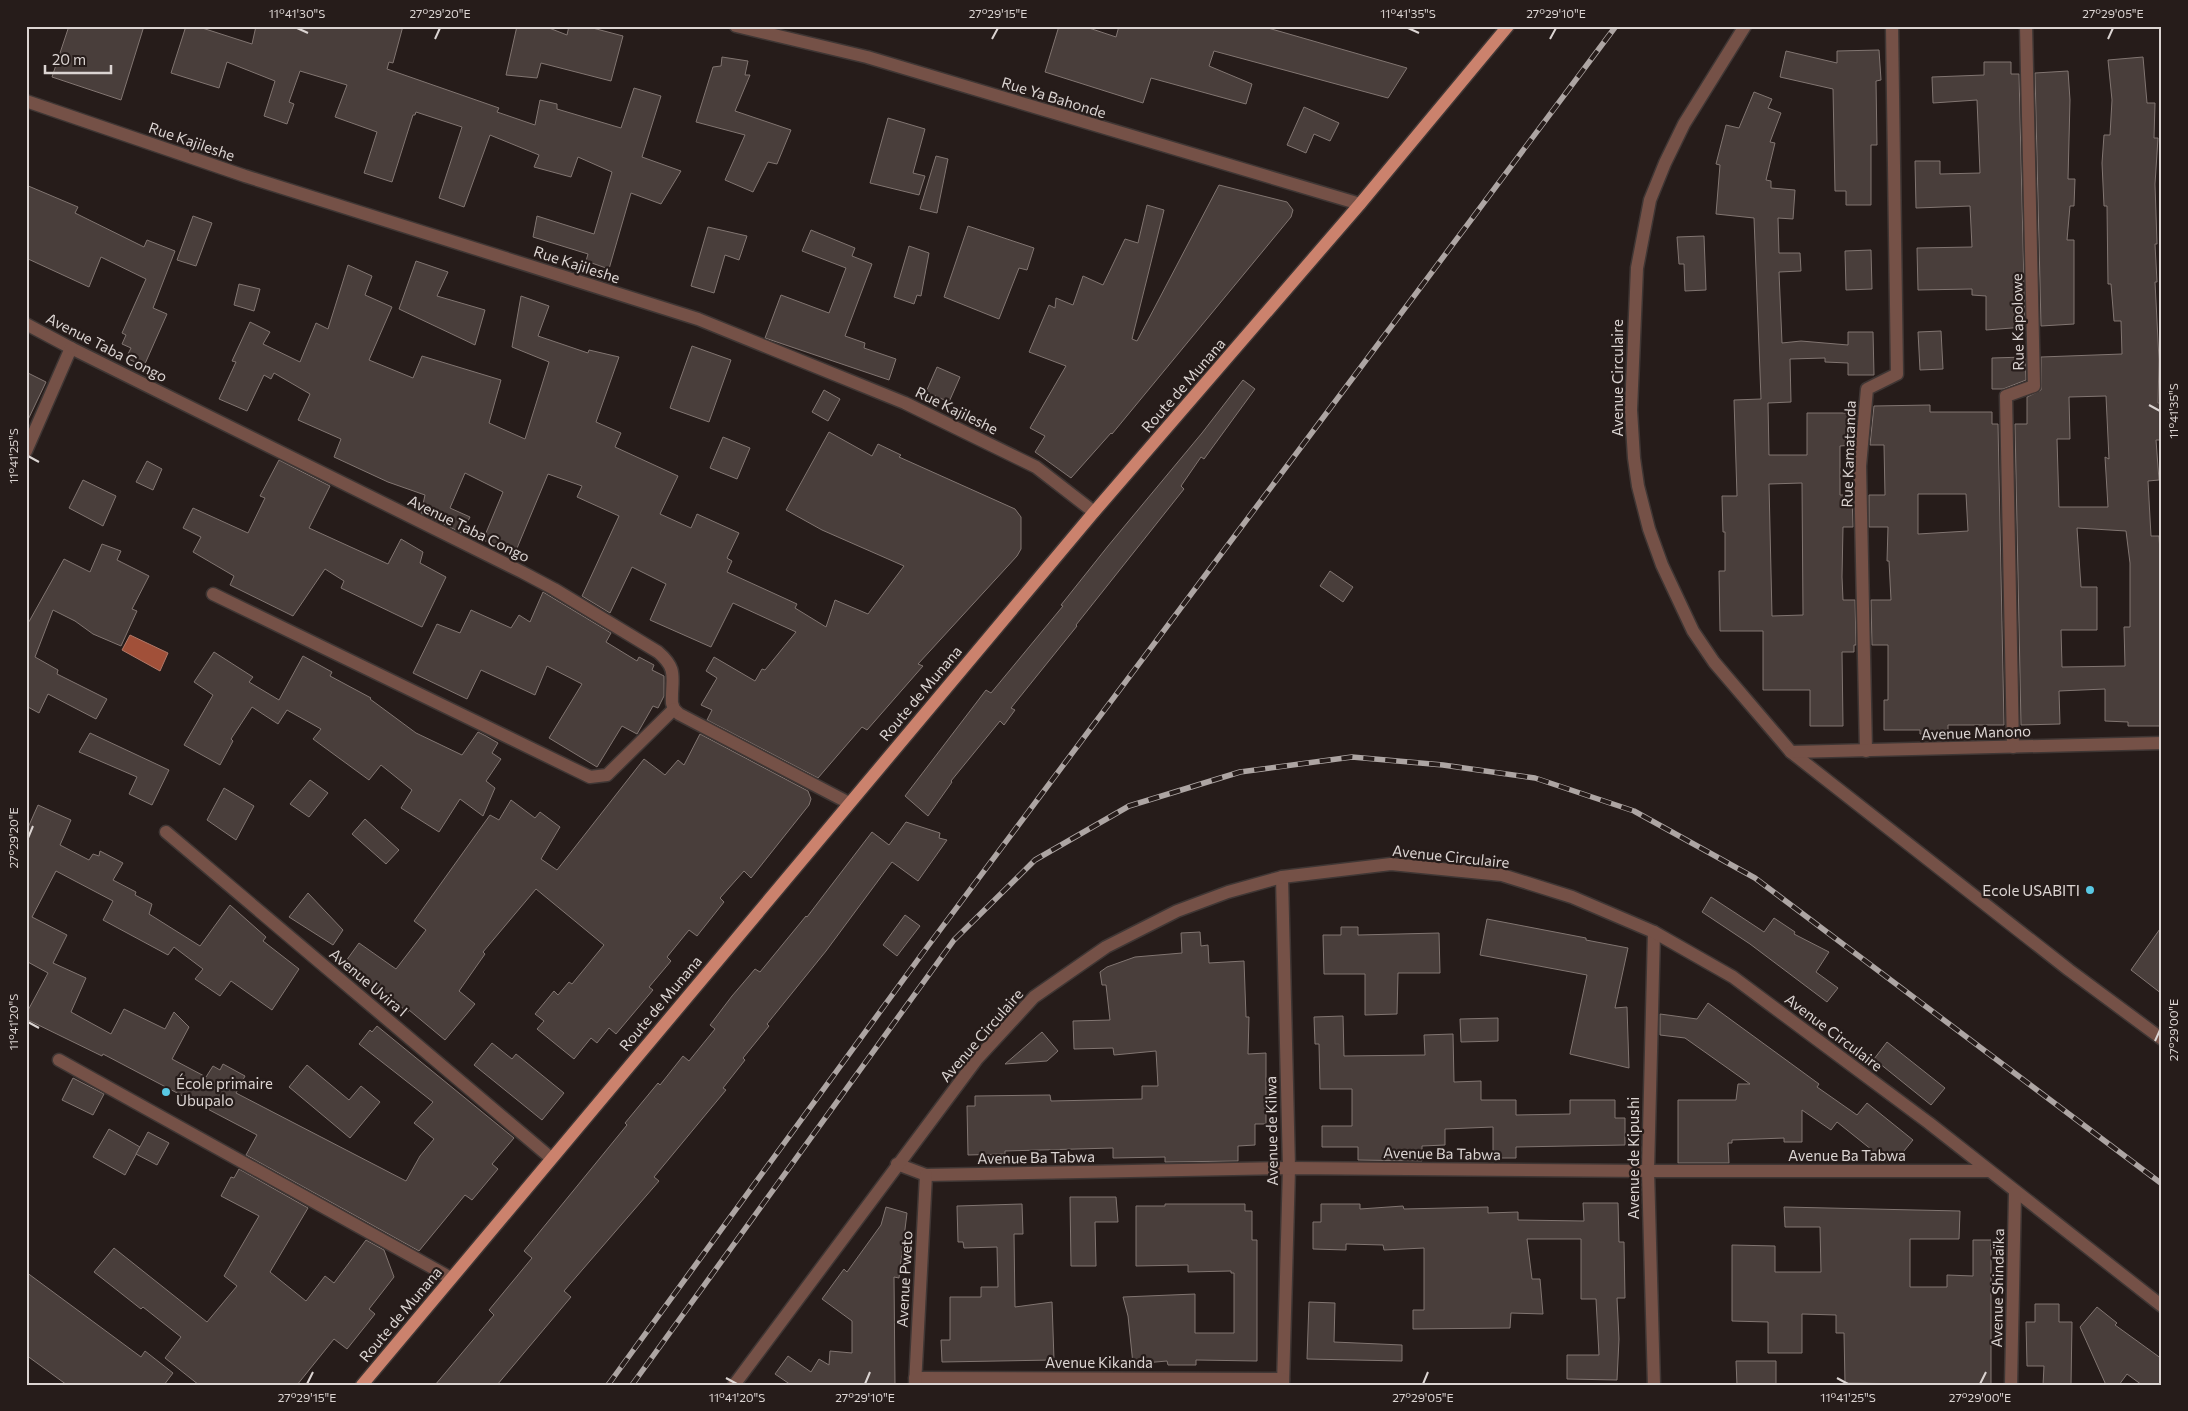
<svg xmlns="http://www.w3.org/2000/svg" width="2188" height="1411" font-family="Commissioner,sans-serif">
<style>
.water{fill:#a15039;stroke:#b27867}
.building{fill:#493e3b;stroke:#817571;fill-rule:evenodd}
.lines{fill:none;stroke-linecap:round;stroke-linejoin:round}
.minor-casing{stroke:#3f3634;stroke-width:15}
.major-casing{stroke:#3f3634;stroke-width:15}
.minor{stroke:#755147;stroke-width:12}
.major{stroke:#cb826d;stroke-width:12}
.rail-casing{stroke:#ada5a3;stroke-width:5.5}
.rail{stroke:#261c1a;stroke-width:4;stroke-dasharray:11;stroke-linecap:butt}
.ticks{fill:none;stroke:#dbd4d2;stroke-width:2}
.poi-dot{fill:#59c8e4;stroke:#261c1a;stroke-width:2}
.labels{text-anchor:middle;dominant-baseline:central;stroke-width:4.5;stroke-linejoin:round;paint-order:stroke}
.street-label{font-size:15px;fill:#dbd4d2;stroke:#261c1a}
.poi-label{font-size:15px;fill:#dbd4d2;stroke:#261c1a;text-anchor:end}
.neatline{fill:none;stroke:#dbd4d2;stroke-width:2}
.ticks-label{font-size:12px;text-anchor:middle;fill:#dbd4d2}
</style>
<rect width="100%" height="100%" fill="#261c1a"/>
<polygon class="water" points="130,635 168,653 160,671 122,650"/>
<g class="building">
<polygon points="69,26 144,26 121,100 52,77"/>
<polygon points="186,26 196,26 252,44 256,26 403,26 393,63 389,62 387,69 499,108 497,112 535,125 540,100 557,104 557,109 621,128 634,88 661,96 642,157 681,171 661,204 631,193 609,269 586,261 588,254 533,237 537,216 594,234 612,172 578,157 571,177 534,167 539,155 490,135 464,207 439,198 462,127 416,112 415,115 413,115 392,182 364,173 377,132 335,117 347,85 300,71 289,102 294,104 287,124 264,116 275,81 227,62 219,88 171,73"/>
<polygon points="517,26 544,26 567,35 569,26 585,26 623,36 611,81 541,63 537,78 506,75"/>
<polygon points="1059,26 1083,26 1116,37 1119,26 1261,26 1407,68 1388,98 1214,51 1209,66 1252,84 1246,104 1151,78 1143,103 1045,72"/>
<polygon points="1879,50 1881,80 1876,81 1877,145 1871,145 1871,205 1846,205 1846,191 1835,191 1833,89 1780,77 1786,51 1837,63 1837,51"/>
<polygon points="722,57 748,61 745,75 750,75 735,111 791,130 777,164 768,162 753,192 725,180 745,135 696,122 713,67 721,66"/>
<path d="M2143,57l4,46h8l-1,35h4l-3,46 2,60h-2l2,38h-2l4,78 -1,43h4v37h-6l3,40 -11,1 3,55h8l2,33 1,157h-34v-4l-23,-1v-32l-46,2 1,33 -39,1 -6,-301h12v-27l14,-7v-33l81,-3 -1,-33h-7l-3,-37h-3l-1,-78h-3l-2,-43 2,-28h6l2,-35 -4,-40zM2106,396l3,63 -4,-2 3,50h-49l-2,-68h13l-1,-42zM2077,528l49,3 4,32v64h-6l1,39 -63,1 -1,-37h36v-43h-16z"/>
<polygon points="1984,62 2011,62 2011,74 2019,74 2025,327 1986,330 1986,296 1972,295 1972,289 1918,290 1917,248 1972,247 1970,206 1916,208 1915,161 1940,161 1940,174 1980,173 1977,100 1933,103 1932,77 1984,75"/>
<polygon points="2068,71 2070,100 2068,179 2075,179 2074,206 2070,206 2067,240 2074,240 2074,324 2041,326 2035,73"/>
<path d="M1754,92l18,7 -4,9 13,5 -11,29 5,1 -9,37 5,1v7l24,2 -2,29 -15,-1 1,35h21l1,18 -22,1 3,71 19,-2 47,4v-13h25l1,43h-26v-12l-23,-1v-4l-35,1 1,43 -23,1 1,52h38v-42h50l-3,32 -14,1v49h12l1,32h-10l-1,50 1,23h12l1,45h-2v7h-12l1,74h-33v-36h-47v-59h-43l-1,-60h6v-39h-2l-1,-36h15l-3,-96 27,-1 -7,-181 -38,-4 4,-49 -4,-1 10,-39 13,3zM1802,483l1,132 -31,1 -3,-132z"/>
<polygon points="1304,107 1339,123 1330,141 1314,134 1306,153 1287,145"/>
<polygon points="888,118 925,129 913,173 925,176 919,195 870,183"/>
<polygon points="936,156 948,159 937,213 920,209"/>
<polygon points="26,185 78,207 75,213 144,247 147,240 175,251 153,308 167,314 144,366 126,358 131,348 122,344 126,335 122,333 146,279 101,257 89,287 26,258"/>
<polygon points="1219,185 1287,202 1293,210 1291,217 1112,434 1111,433 1071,478 1035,452 1045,436 1030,428 1066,366 1029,352 1049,305 1055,308 1056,298 1073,305 1083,276 1103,285 1125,239 1138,243 1147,205 1164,210 1132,339 1137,341"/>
<polygon points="193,216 212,223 196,266 177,260"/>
<polygon points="968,226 1034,248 1027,270 1019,268 999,319 944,297"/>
<polygon points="708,227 747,236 739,260 725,255 714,293 691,286"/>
<polygon points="811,230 855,248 852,256 872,264 845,336 865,343 864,348 896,359 889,380 765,338 781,295 829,313 846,268 802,251"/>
<polygon points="1704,236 1706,290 1685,291 1684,264 1679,264 1677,237"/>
<polygon points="909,246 929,253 921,296 917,295 914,304 894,297"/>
<polygon points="1871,250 1872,289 1846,290 1845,251"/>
<polygon points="416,261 448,272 437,296 485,310 475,345 399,309"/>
<polygon points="348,265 372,276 365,295 392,307 369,360 413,378 422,356 501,380 489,423 525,439 549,362 512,347 521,296 549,306 538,336 588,353 589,350 619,357 596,422 621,433 615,447 678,476 660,514 691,528 697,514 739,533 727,558 732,561 727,572 797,604 795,608 826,627 835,600 868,614 904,566 822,530 786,510 829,432 872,456 878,444 901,455 899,457 1015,509 1021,517 1021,549 1017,556 918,664 923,666 867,730 862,727 818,778 707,720 712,710 701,705 717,678 706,671 714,657 755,681 762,669 765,670 796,632 733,603 711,647 650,620 666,584 632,567 610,613 582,596 619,516 577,497 582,486 548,474 515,553 483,540 503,492 465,473 450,508 470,517 462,533 421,513 425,495 388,482 334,457 341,439 298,420 310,394 274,373 271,379 264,375 247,411 219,399 236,362 232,361 250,322 270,332 263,344 300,362 316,323 328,329"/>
<polygon points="239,284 260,289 254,311 234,305"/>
<polygon points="1941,331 1943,369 1920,370 1918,332"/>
<polygon points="692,346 731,360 709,422 670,408"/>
<polygon points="2025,357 2026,380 2003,389 1992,389 1992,358"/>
<polygon points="937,367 960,377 949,402 926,392"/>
<polygon points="26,372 46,382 26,424"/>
<polygon points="1243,380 1255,389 1204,459 1201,457 1181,486 1184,489 1076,625 1077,626 1011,708 1015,710 1004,725 1000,721 951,781 952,782 928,816 905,796 986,690 991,693 1063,606 1061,605 1108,546 1202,433"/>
<polygon points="824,390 840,399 828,421 812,412"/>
<path d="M1930,405v7h62v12h6l6,301h-56v9h-28v-4h-36v-30h4v-55h-16l-1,-45h20l-2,-39h-2l1,-34h-19v-32h16l-1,-50h-14l4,-39zM1918,494h48l2,37 -50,3z"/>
<polygon points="723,437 750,448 737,479 710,468"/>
<polygon points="279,460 330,486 309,528 388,564 401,539 423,552 420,563 446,577 422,627 341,588 344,581 325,569 293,616 230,585 234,576 193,552 201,537 183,528 193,508 248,533 265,498 260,496"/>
<polygon points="147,461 162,469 153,490 136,482"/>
<polygon points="83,480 116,496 103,526 69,508"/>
<polygon points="102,544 121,551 117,560 149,576 132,609 137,611 121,646 93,634 75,621 53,610 35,657 58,670 57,674 107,699 96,719 48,694 39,713 26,706 26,627 64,559 90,572"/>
<polygon points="1330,571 1353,587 1343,602 1320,586"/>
<polygon points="543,592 611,633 606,642 637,661 639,657 654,665 652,670 664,676 664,696 658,708 653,706 637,734 622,726 597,767 549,738 582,684 547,666 535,695 481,670 467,699 413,673 437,624 460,633 471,610 511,628 519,615 530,622"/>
<polygon points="214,652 253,677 249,682 279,700 303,656 332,672 330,676 371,698 370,699 416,733 462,755 478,732 486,736 498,743 492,753 501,759 486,781 495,788 483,816 460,799 439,832 401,808 412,790 381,765 369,780 313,739 321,729 287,710 278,724 252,707 231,739 233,741 220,765 184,745 213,695 194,682"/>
<polygon points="90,733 169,770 152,805 129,794 137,777 79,752"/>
<polygon points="700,734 808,791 811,799 809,805 751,878 744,871 720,898 724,902 697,936 689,930 667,957 671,961 649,987 653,990 616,1034 609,1028 597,1043 591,1038 574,1059 537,1029 544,1021 535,1014 554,991 558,995 569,982 572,984 604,945 536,889 483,952 485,954 459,991 475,1004 445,1040 409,1010 408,1012 343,965 359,943 396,969 426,930 414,921 490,815 499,820 511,800 535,818 540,812 560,827 541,859 557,870 644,759 665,775 678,760 684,765"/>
<polygon points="310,780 328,793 309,817 290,804"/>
<polygon points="224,788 254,806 236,840 207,820"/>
<polygon points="38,805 71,820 60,845 89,860 93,854 99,856 100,851 123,863 113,880 136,892 135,895 152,904 149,914 200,946 230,905 266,937 263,941 299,969 272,1010 231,981 220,996 195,979 203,969 174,947 168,955 103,920 113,901 56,871 32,917 67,935 53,963 86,978 71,1012 111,1034 124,1009 165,1029 174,1012 189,1027 172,1059 206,1077 213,1066 220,1070 223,1064 245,1076 236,1093 406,1181 420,1156 434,1139 414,1123 433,1102 359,1044 370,1030 372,1032 377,1026 514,1138 492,1164 498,1169 472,1200 465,1195 419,1251 246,1155 257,1135 103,1054 102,1056 26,1019 26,1014 48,973 26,961 26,832"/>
<polygon points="365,819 399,850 386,864 352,834"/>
<polygon points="906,822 940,833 939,838 947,840 918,881 892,862 826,951 767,1024 769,1026 743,1058 745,1060 723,1088 726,1090 654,1177 659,1181 564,1291 571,1297 497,1385 435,1385 494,1315 489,1310 532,1258 524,1251 627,1125 625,1123 658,1083 660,1085 683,1056 689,1061 715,1029 710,1025 732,996 755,969 760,972 806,916 807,917 872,832 889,845"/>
<polygon points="308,893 343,930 333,945 289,917"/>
<polygon points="1711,897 1764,932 1774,918 1795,932 1794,934 1829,952 1816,972 1838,988 1827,1002 1750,944 1702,912"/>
<polygon points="905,915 920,926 897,956 883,945"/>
<polygon points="1487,919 1586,938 1586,940 1628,948 1615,1008 1627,1007 1629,1068 1570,1054 1587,975 1480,955"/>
<polygon points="2162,926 2162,994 2131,970"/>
<polygon points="1341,927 1358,927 1358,935 1439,933 1440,973 1398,973 1397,1014 1365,1015 1365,974 1324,974 1323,935 1341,935"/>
<polygon points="1200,932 1201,946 1208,945 1209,963 1244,961 1246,1017 1249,1017 1248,1054 1266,1053 1266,1124 1255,1124 1255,1145 1238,1146 1238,1161 1165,1162 1165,1157 1113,1158 1113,1148 1005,1151 1005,1154 968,1155 967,1106 975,1106 975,1096 1050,1095 1051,1101 1142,1099 1142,1086 1158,1086 1156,1051 1114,1055 1113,1048 1074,1049 1073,1021 1110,1020 1106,985 1102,985 1100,972 1107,967 1135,957 1182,953 1181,933"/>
<polygon points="1708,1003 1819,1084 1817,1087 1857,1115 1867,1103 1913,1140 1895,1162 1876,1160 1877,1154 1837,1122 1831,1130 1802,1110 1802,1142 1784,1142 1784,1138 1732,1140 1732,1143 1728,1143 1729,1163 1678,1163 1678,1100 1736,1100 1738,1084 1750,1084 1685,1038 1660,1035 1660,1014 1697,1019"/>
<polygon points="1343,1016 1344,1056 1425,1055 1424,1035 1453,1034 1454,1082 1481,1081 1481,1100 1516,1100 1516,1115 1570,1114 1570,1100 1615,1100 1615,1118 1625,1118 1625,1145 1516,1147 1516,1158 1493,1158 1493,1127 1445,1129 1445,1145 1422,1146 1422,1161 1358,1160 1358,1147 1322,1147 1322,1126 1352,1126 1352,1089 1320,1089 1319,1044 1315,1044 1314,1017"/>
<polygon points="1498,1018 1498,1041 1461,1042 1460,1019"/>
<polygon points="1042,1032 1058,1051 1047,1061 1005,1064"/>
<polygon points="1887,1042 1945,1088 1931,1105 1874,1059"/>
<polygon points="492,1043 512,1059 516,1054 564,1093 542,1120 474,1065"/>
<polygon points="307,1065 349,1100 361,1086 380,1102 350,1138 289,1087"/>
<polygon points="73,1078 104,1094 93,1115 62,1100"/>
<polygon points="109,1129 140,1147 125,1175 93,1157"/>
<polygon points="148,1132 169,1143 157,1165 136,1154"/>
<polygon points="239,1169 308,1208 270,1272 306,1301 325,1276 334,1283 366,1240 384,1250 394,1277 369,1309 375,1314 347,1349 334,1339 297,1385 199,1385 165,1358 181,1337 143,1307 141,1309 94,1272 114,1248 207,1322 237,1286 224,1276 259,1216 221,1196 231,1177 234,1178"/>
<polygon points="1070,1197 1116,1197 1118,1222 1095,1222 1096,1266 1071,1266"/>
<polygon points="1583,1203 1618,1203 1619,1242 1624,1242 1625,1298 1617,1298 1619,1339 1617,1380 1567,1379 1567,1355 1599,1355 1596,1299 1581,1299 1581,1239 1527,1239 1532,1279 1540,1279 1543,1314 1511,1313 1510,1328 1413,1329 1413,1310 1424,1310 1424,1248 1384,1250 1383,1245 1346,1244 1346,1250 1313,1249 1313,1222 1321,1222 1321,1204 1360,1204 1360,1209 1403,1206 1404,1209 1488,1207 1488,1213 1518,1212 1518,1220 1584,1221"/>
<polygon points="1022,1204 1023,1234 1014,1234 1015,1307 1052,1302 1054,1360 942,1362 941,1340 950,1340 950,1297 981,1297 981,1287 998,1287 997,1247 964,1248 963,1242 958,1242 957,1206"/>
<polygon points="1165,1204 1245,1204 1245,1211 1252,1211 1252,1240 1257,1240 1257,1361 1196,1360 1196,1365 1168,1365 1167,1361 1133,1364 1128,1316 1123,1297 1195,1294 1195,1333 1234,1333 1234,1273 1231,1273 1231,1271 1188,1272 1188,1265 1136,1266 1136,1206 1165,1206"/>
<polygon points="886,1207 907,1213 899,1278 894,1277 895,1385 791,1385 775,1374 788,1356 811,1372 819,1359 829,1365 830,1351 852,1353 852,1321 822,1299 844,1269 847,1272 881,1225"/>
<polygon points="1784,1207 1960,1211 1959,1239 1910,1239 1910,1287 1947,1287 1947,1275 1973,1276 1973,1240 1991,1240 1991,1385 1845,1383 1844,1333 1836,1333 1836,1315 1802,1314 1802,1353 1768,1353 1768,1322 1732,1321 1732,1245 1775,1246 1775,1272 1821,1272 1820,1227 1785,1227"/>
<polygon points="26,1272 141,1357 145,1351 173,1373 164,1385 67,1385 26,1355"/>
<polygon points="1309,1302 1335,1303 1334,1342 1402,1345 1402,1361 1307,1359"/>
<polygon points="2035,1304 2059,1304 2059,1322 2072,1322 2071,1385 2043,1385 2044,1366 2027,1366 2026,1322 2035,1322"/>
<polygon points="2097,1307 2117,1323 2115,1325 2162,1359 2162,1385 2142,1385 2127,1374 2119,1385 2106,1385 2080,1327"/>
<polygon points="1736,1361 1776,1361 1776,1385 1737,1385"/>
</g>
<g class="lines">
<g class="minor-casing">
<g id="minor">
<polyline points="736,26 867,57 1360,204"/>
<polyline points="1745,26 1684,124 1665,163 1650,200 1637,268 1631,410 1634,458 1638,486 1649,529 1662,565 1693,631 1714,662 1791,752 2069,970 2162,1039"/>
<polyline points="26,101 245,176 698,319 905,403 1036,467 1094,512"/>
<path d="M26,324l45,24 451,224 32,17 104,63c21,18 13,26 14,51l2,6 5,5 170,89"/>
<polyline points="26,451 71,348"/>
<polyline points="213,594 590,777 607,775 674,709"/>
<polyline points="2013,747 2006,396 2034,386 2026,26"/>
<polyline points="1866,751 1860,466 1867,389 1897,374 1892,26"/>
<polyline points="1791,752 2162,743"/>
<polyline points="166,832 551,1158"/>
<polyline points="1282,877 1289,1168 1283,1385"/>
<polyline points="1654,932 1648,1171 1654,1385"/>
<polyline points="59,1060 451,1278"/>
<polyline points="897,1164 926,1175 1289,1168 1648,1171 1988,1171"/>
<polyline points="915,1378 1283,1379"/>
<polyline points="734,1385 977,1059 1034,997 1106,947 1177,911 1228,892 1282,877 1391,864 1502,875 1572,897 1654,932 1733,977 1929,1123 2162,1306"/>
<polyline points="915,1385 926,1175"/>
<polyline points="2011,1385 2015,1193"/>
</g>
</g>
<g class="major-casing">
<polyline id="major" points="362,1385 1094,512 1360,204 1508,26"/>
</g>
<use href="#minor" class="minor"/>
<use href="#major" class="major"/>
<g class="rail-casing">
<g id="rail">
<polyline points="608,1385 922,954 1616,26"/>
<polyline points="632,1385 954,940 1035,860 1129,806 1240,772 1352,757 1443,765 1535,778 1634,811 1755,878 2162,1184"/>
</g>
</g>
<use href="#rail" class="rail"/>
</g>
<path class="ticks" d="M297,28l11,5M1408,28l11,5M435,39l5,-11M992,39l6,-11M1550,39l6,-11M2108,39l5,-11M2149,405l11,6M28,456l11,6M28,838l5,-12M28,1022l11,6M2155,1041l5,-11M726,1378l11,6M1837,1378l11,6M307,1384l6,-12M865,1384l5,-12M1423,1384l5,-12M1980,1384l6,-12"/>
<g class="poi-dot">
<circle cx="2090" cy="890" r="5"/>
<circle cx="166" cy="1092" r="5"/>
</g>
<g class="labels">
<g class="street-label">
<text transform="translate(1054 97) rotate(17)">Rue Ya Bahonde</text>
<text transform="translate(192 141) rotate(19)">Rue Kajileshe</text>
<text transform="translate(577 264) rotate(18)">Rue Kajileshe</text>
<text transform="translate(2017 322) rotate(-91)">Rue Kapolowe</text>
<text transform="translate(107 347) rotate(27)">Avenue Taba Congo</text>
<text transform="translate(1617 378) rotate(-90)">Avenue Circulaire</text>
<text transform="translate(1183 385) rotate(-49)">Route de Munana</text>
<text transform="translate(957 410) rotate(26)">Rue Kajileshe</text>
<text transform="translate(1848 454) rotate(-88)">Rue Kamatanda</text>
<text transform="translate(469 528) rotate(26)">Avenue Taba Congo</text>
<text transform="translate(920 693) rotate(-50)">Route de Munana</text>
<text transform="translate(1976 732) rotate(-2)">Avenue Manono</text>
<text transform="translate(1451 856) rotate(6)">Avenue Circulaire</text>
<text transform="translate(369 982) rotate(40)">Avenue Uvira I</text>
<text transform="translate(660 1003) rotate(-50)">Route de Munana</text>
<text transform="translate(1834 1032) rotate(37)">Avenue Circulaire</text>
<text transform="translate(981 1035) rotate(-49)">Avenue Circulaire</text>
<text transform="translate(1271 1131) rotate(-91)">Avenue de Kilwa</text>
<text transform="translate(1442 1153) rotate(1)">Avenue Ba Tabwa</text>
<text x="1847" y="1155">Avenue Ba Tabwa</text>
<text transform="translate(1036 1157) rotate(-1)">Avenue Ba Tabwa</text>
<text transform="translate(1633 1158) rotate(-90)">Avenue de Kipushi</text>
<text transform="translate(904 1279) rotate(-87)">Avenue Pweto</text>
<text transform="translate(1997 1288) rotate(-89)">Avenue Shindaïka</text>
<text transform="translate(400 1314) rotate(-50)">Route de Munana</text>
<text x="1099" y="1362">Avenue Kikanda</text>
</g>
<g class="poi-label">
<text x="2080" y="890">Ecole USABITI</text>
<text x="176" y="1083" text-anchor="start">École primaire<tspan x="176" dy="17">Ubupalo</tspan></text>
</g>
</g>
<rect width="2188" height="1411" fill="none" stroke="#261c1a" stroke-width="55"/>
<path d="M45 65v8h66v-8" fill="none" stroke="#dbd4d2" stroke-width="2.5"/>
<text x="52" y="65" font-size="15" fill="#dbd4d2" stroke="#261c1a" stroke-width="4" paint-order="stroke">20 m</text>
<rect x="28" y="28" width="2132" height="1356" class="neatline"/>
<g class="ticks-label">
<text x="297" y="18">11°41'30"S</text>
<text x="440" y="18">27°29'20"E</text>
<text x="998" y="18">27°29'15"E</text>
<text x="1408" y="18">11°41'35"S</text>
<text x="1556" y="18">27°29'10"E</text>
<text x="2113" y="18">27°29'05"E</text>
<text transform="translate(2174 411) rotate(-90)" y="4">11°41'35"S</text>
<text transform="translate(14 456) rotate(-90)" y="4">11°41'25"S</text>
<text transform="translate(14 838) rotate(-90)" y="4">27°29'20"E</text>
<text transform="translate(14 1022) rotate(-90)" y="4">11°41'20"S</text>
<text transform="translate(2174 1030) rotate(-90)" y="4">27°29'00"E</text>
<text x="307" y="1402">27°29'15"E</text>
<text x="737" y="1402">11°41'20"S</text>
<text x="865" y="1402">27°29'10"E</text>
<text x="1423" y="1402">27°29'05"E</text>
<text x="1848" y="1402">11°41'25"S</text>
<text x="1980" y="1402">27°29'00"E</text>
</g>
</svg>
